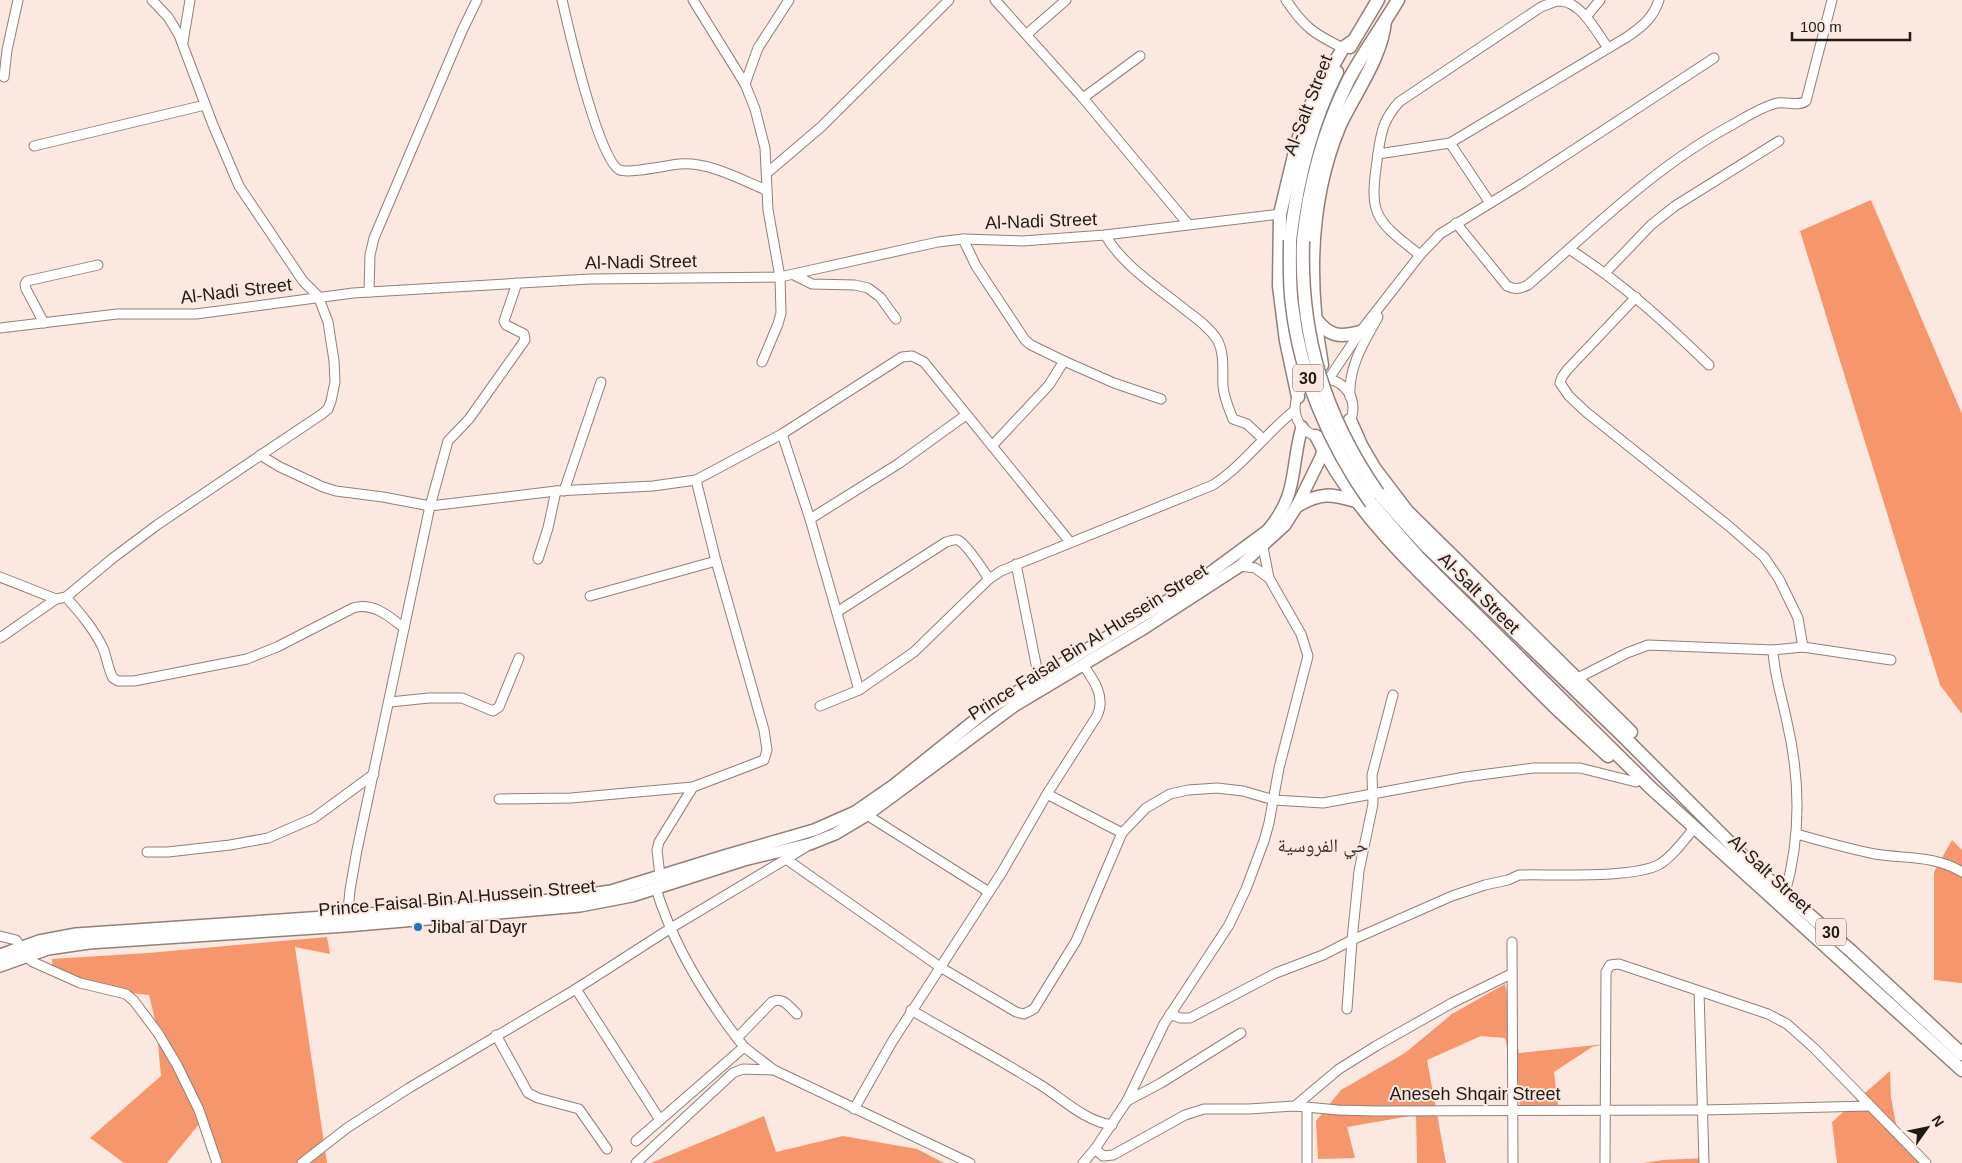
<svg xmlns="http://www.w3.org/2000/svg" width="1962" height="1163" font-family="Arial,'Noto Naskh Arabic',sans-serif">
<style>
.forest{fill:#f6966c}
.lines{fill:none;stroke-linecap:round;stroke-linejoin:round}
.street-casing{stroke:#908079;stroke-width:11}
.secondary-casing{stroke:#908079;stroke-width:14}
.primary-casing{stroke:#908079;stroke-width:15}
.street{stroke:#fff;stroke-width:9}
.secondary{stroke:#fff;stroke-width:11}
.primary{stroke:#fff;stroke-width:12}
.primary-bridge-casing{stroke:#908079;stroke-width:15;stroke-linecap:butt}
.primary-bridge{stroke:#fff;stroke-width:12}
.poi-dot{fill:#2770c1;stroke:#fbe9e1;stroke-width:2}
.labels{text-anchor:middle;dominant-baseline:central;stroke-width:4;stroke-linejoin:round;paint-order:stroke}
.shield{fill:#fbe9e1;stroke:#625854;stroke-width:1}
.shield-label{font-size:16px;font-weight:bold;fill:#201a17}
.street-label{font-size:18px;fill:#201a17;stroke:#fbe9e1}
.poi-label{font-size:18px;fill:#201a17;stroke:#fbe9e1;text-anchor:start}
.neighbourhood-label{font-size:19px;fill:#3e302a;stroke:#fbe9e1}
</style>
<rect width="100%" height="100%" fill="#fbe9e1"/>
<g class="forest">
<polygon points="1871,200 1962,414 1962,714 1940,685 1800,231"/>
<polygon points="1952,840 1962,850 1962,983 1934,980 1934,872"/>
<polygon points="327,937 330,954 295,947 327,1163 219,1163 205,1117 167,1163 124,1163 90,1138 161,1076 156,1024 149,995 103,990 53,973 52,959 148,953"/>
<polygon points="1505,984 1519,1053 1606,1044 1592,1047 1554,1072 1559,1114 1522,1115 1505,1038 1481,1036 1427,1060 1446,1163 1417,1163 1416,1115 1347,1127 1355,1158 1318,1159 1316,1121 1341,1090 1405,1053 1452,1014"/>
<polygon points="1890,1071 1891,1097 1899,1141 1920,1163 1837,1163 1832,1122"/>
<polygon points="764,1116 776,1152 843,1136 917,1149 944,1163 651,1163"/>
<polygon points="1706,1158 1706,1163 1644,1163 1663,1160"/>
</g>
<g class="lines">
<g class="street-casing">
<g id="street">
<path d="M562,0c6,26 37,163 58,170 9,4 47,-5 60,-6 29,-2 60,15 86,26"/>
<polyline points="693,0 745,84"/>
<polyline points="995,0 1083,98 1188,224"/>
<path d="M1286,0c18,27 28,34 57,48"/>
<polyline points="1586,17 1600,0"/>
<polyline points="1027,34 1066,0"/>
<polyline points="183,42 190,0"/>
<polyline points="4,77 7,50 18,0"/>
<polyline points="1083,98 1140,56"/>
<path d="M1450,143l177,-106c16,-11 26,-19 32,-37"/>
<polyline points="34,146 205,105"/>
<path d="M1378,154c-9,60 -6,64 42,101"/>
<polyline points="767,173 821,127 949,0"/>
<path d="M1490,203l-40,-60 -72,11c3,-23 6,-35 21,-52l142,-95c6,-2 13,-6 19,-6 22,1 37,32 48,47"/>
<path d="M1456,223l51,63c8,4 12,3 21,-1 65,-56 127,-119 204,-160 14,-8 29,-18 45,-22 10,-2 21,4 29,-2l26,-101"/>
<path d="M1105,235c20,33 54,53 83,77 11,8 23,17 30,29 7,15 4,30 5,45 1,12 6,23 10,33l14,5 16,15"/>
<polyline points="963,239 976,266 1025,340 1031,345 1064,361 1049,385 992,446"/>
<path d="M1569,249c52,33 96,73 140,116"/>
<polyline points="1605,273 1651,225 1675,206 1779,141"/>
<polyline points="794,275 812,284 855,285 868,288 880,297 896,319"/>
<polyline points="369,292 370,255 374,238 462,31 477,0"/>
<path d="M1636,297l-69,73 -5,7 -2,6 9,13 17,16 144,115 34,30 15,22 19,39 5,29 -30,3c1,25 9,47 14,72 13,56 14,115 -2,171"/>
<polyline points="44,323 26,289 25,284 27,281 98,265"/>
<polyline points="0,328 117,314 196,314 353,293 590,279 780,277 938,242 963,239 1022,241 1105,235 1280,214"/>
<polyline points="1064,361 1114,383 1161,399"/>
<polyline points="762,362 778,324 781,313 780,277 768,210 765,148 755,109 745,84 758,48 789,0"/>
<circle cx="1324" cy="408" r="29"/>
<polyline points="1328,380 1360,332 1420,255 1440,234 1523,183 1714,58"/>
<path d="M1350,397c-2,-30 14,-55 28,-80"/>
<polyline points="782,434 810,519 859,690"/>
<polyline points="260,455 280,467 323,487 336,491 383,497 430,506 448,441 469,419 525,340 524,334 506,325 504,321 517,283"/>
<polyline points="564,491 601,382"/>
<polyline points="810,519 898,464 966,415"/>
<polyline points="538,559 548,528 556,491"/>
<polyline points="1016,564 1040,684"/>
<polyline points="1240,566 1255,568 1269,578"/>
<polyline points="0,577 56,599"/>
<polyline points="590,596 716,561"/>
<path d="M66,597c14,16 28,32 37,51 4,10 5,21 10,30l5,3h16l113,-22 30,-12 76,-39c20,-6 36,8 51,20"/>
<path d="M837,612l109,-70c4,-1 8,-3 12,-2 9,4 25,30 31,39"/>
<polyline points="0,638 56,599 66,597 113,558 157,525 322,414 328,409 331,401 335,382 334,361 328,322 318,296 303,281 239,186 213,125 179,35 168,17 152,0"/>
<polyline points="1803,647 1891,660"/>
<polyline points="1576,679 1627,653 1648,645 1773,650"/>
<polyline points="390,702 429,698 462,698 493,711 499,707 519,658"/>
<path d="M820,706l39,-16 55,-38 75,-73 12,-8 212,-86c31,-20 53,-52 82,-75"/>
<polyline points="1047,794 1122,833"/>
<polyline points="499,799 571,798 693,787 764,760 767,750 764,730 716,561 696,480"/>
<polyline points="867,815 989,892"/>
<path d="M1796,834c26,7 53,15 79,20 30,5 60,1 87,18"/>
<polyline points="147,852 168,852 230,845 268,838 314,818 374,774"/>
<polyline points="786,859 940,967 1016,1012 1024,1014 1034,1009 1076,941 1122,833 1146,808 1170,794 1188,790 1217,788 1243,791 1274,800 1323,803 1465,777 1533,768 1580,768 1636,782"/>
<polyline points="660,876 657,850 659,842 693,787"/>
<polyline points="347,920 350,890 357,850 430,506 556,491 653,486 696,480 782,434 902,357 912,356 924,362 1070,542"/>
<polyline points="0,936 16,940 26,956 33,962 80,983 126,994 134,1001 158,1033 177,1065 199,1110 217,1163"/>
<polyline points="1512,942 1513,1163"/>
<polyline points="576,989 660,1120"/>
<polyline points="1699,991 1704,1163"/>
<polyline points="1347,1009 1352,940 1359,871 1373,804 1372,775 1393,695"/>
<path d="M911,1010c43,25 86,48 128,74 23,14 45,37 73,41"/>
<path d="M1170,1014l10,4h10l86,-45 47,-18 29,-15 100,-44 33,-11 23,-5 11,-5c33,-1 115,4 141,-11 14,-9 25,-25 35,-37"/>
<polyline points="496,1035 528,1093 538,1098 579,1109 607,1149"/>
<path d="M737,1038l35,-36c11,-6 17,5 25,12"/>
<polyline points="744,1047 774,1070 970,1163"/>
<polyline points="1127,1101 1161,1083 1241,1033"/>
<polyline points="1295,1106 1339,1069 1376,1046 1452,1003 1511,974"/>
<path d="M854,1109l38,-67 110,-170 45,-78 50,-78c9,-19 -3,-36 -14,-51"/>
<path d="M636,1141l108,-94c-37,-47 -70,-100 -88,-158"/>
<polyline points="1095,1149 1103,1156 1113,1155 1185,1115 1204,1109 1248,1109 1295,1106 1338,1110 1375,1111 1702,1110 1870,1106"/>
<polyline points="302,1163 347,1128 409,1088 576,989 671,928 806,847"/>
<polyline points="636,1163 733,1073 743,1069 774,1070"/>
<polyline points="1083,1163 1095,1149 1127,1101 1164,1024 1229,925 1246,889 1264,841 1269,823 1279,768 1308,656 1301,634 1269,578 1263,547"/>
<polyline points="1307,1163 1307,1108"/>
<polyline points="1605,1163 1606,972 1610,965 1619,964 1768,1014 1787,1024 1815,1049 1926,1163"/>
</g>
</g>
<g class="secondary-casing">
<g id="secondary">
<path d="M0,955l39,-14 37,-7 453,-31 82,-12 113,-35 90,-26 41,-18 39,-27 96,-77 205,-124 72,-53c32,-37 23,-62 35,-104"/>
<polyline points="0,966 48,949 89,943 346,926 580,906 632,896 744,860 810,844 835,834 867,815 1014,706 1146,627 1240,566 1285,525 1297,506 1321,457 1326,437"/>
</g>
</g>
<g class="primary-casing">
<g id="primary">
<polyline points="1350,47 1378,0"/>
<path d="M1290,240c7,-59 20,-115 47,-168"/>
<path d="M1303,241c6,-56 20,-109 45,-160 15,-28 34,-54 50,-81"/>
<path d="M1315,318c14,18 23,20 45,14"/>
<path d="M1322,365c-14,-79 -14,-164 18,-240 15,-32 42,-68 45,-104"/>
<polyline points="1298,397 1286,341 1279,286 1280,214 1297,143 1309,108 1343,48 1353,41"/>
<polyline points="1350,420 1361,445 1375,469 1407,511 1631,732"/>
<path d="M1316,436c38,76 100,134 161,192 27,27 53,55 80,81 17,16 34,31 51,47"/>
<polyline points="1378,493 1426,546 1622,735 1753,866 1851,951 1962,1054"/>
<polyline points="1371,503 1418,557 1651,788 1962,1070"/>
<path d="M1297,506c24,-14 34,-12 59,-5"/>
</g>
</g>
<use href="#street" class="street"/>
<use href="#secondary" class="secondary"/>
<use href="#primary" class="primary"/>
<g class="primary-bridge-casing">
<g id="primary-bridge">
<path d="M1290,240c0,22 -1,44 2,65 8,71 38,141 79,198"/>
<path d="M1303,241c-3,95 21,174 75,252"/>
</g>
</g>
<use href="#primary-bridge" class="primary-bridge"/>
</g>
<circle class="poi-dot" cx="418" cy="927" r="5"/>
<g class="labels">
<g class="shield">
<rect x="1293" y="364.5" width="30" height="27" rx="4"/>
<rect x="1816" y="918.5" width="30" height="27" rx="4"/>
</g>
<g class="shield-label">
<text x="1308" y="378">30</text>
<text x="1831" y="932">30</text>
</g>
<g class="street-label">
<text transform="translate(1308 105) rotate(-69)">Al-Salt Street</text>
<text transform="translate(1041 221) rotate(-2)">Al-Nadi Street</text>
<text transform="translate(641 262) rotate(-1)">Al-Nadi Street</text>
<text transform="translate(236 291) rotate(-7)">Al-Nadi Street</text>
<text transform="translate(1479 593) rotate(45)">Al-Salt Street</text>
<text transform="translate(1088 642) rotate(-32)">Prince Faisal Bin Al Hussein Street</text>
<text transform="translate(1770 874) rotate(43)">Al-Salt Street</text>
<text transform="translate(457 898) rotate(-5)">Prince Faisal Bin Al Hussein Street</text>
<text x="1475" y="1094">Aneseh Shqair Street</text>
</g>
<g class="poi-label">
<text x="428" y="927">Jibal al Dayr</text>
</g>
<g class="neighbourhood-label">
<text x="1323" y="845">حي الفروسية</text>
</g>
</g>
<g transform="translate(1927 1128) rotate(57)" stroke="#fbe9e1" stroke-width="4" paint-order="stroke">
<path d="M0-4L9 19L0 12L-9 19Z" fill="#201a17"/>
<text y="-8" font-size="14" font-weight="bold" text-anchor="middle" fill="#201a17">N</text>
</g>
<path d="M1792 32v8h118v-8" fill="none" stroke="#201a17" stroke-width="2.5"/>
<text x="1800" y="32" font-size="15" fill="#201a17" stroke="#fbe9e1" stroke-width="4" paint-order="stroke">100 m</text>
</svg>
